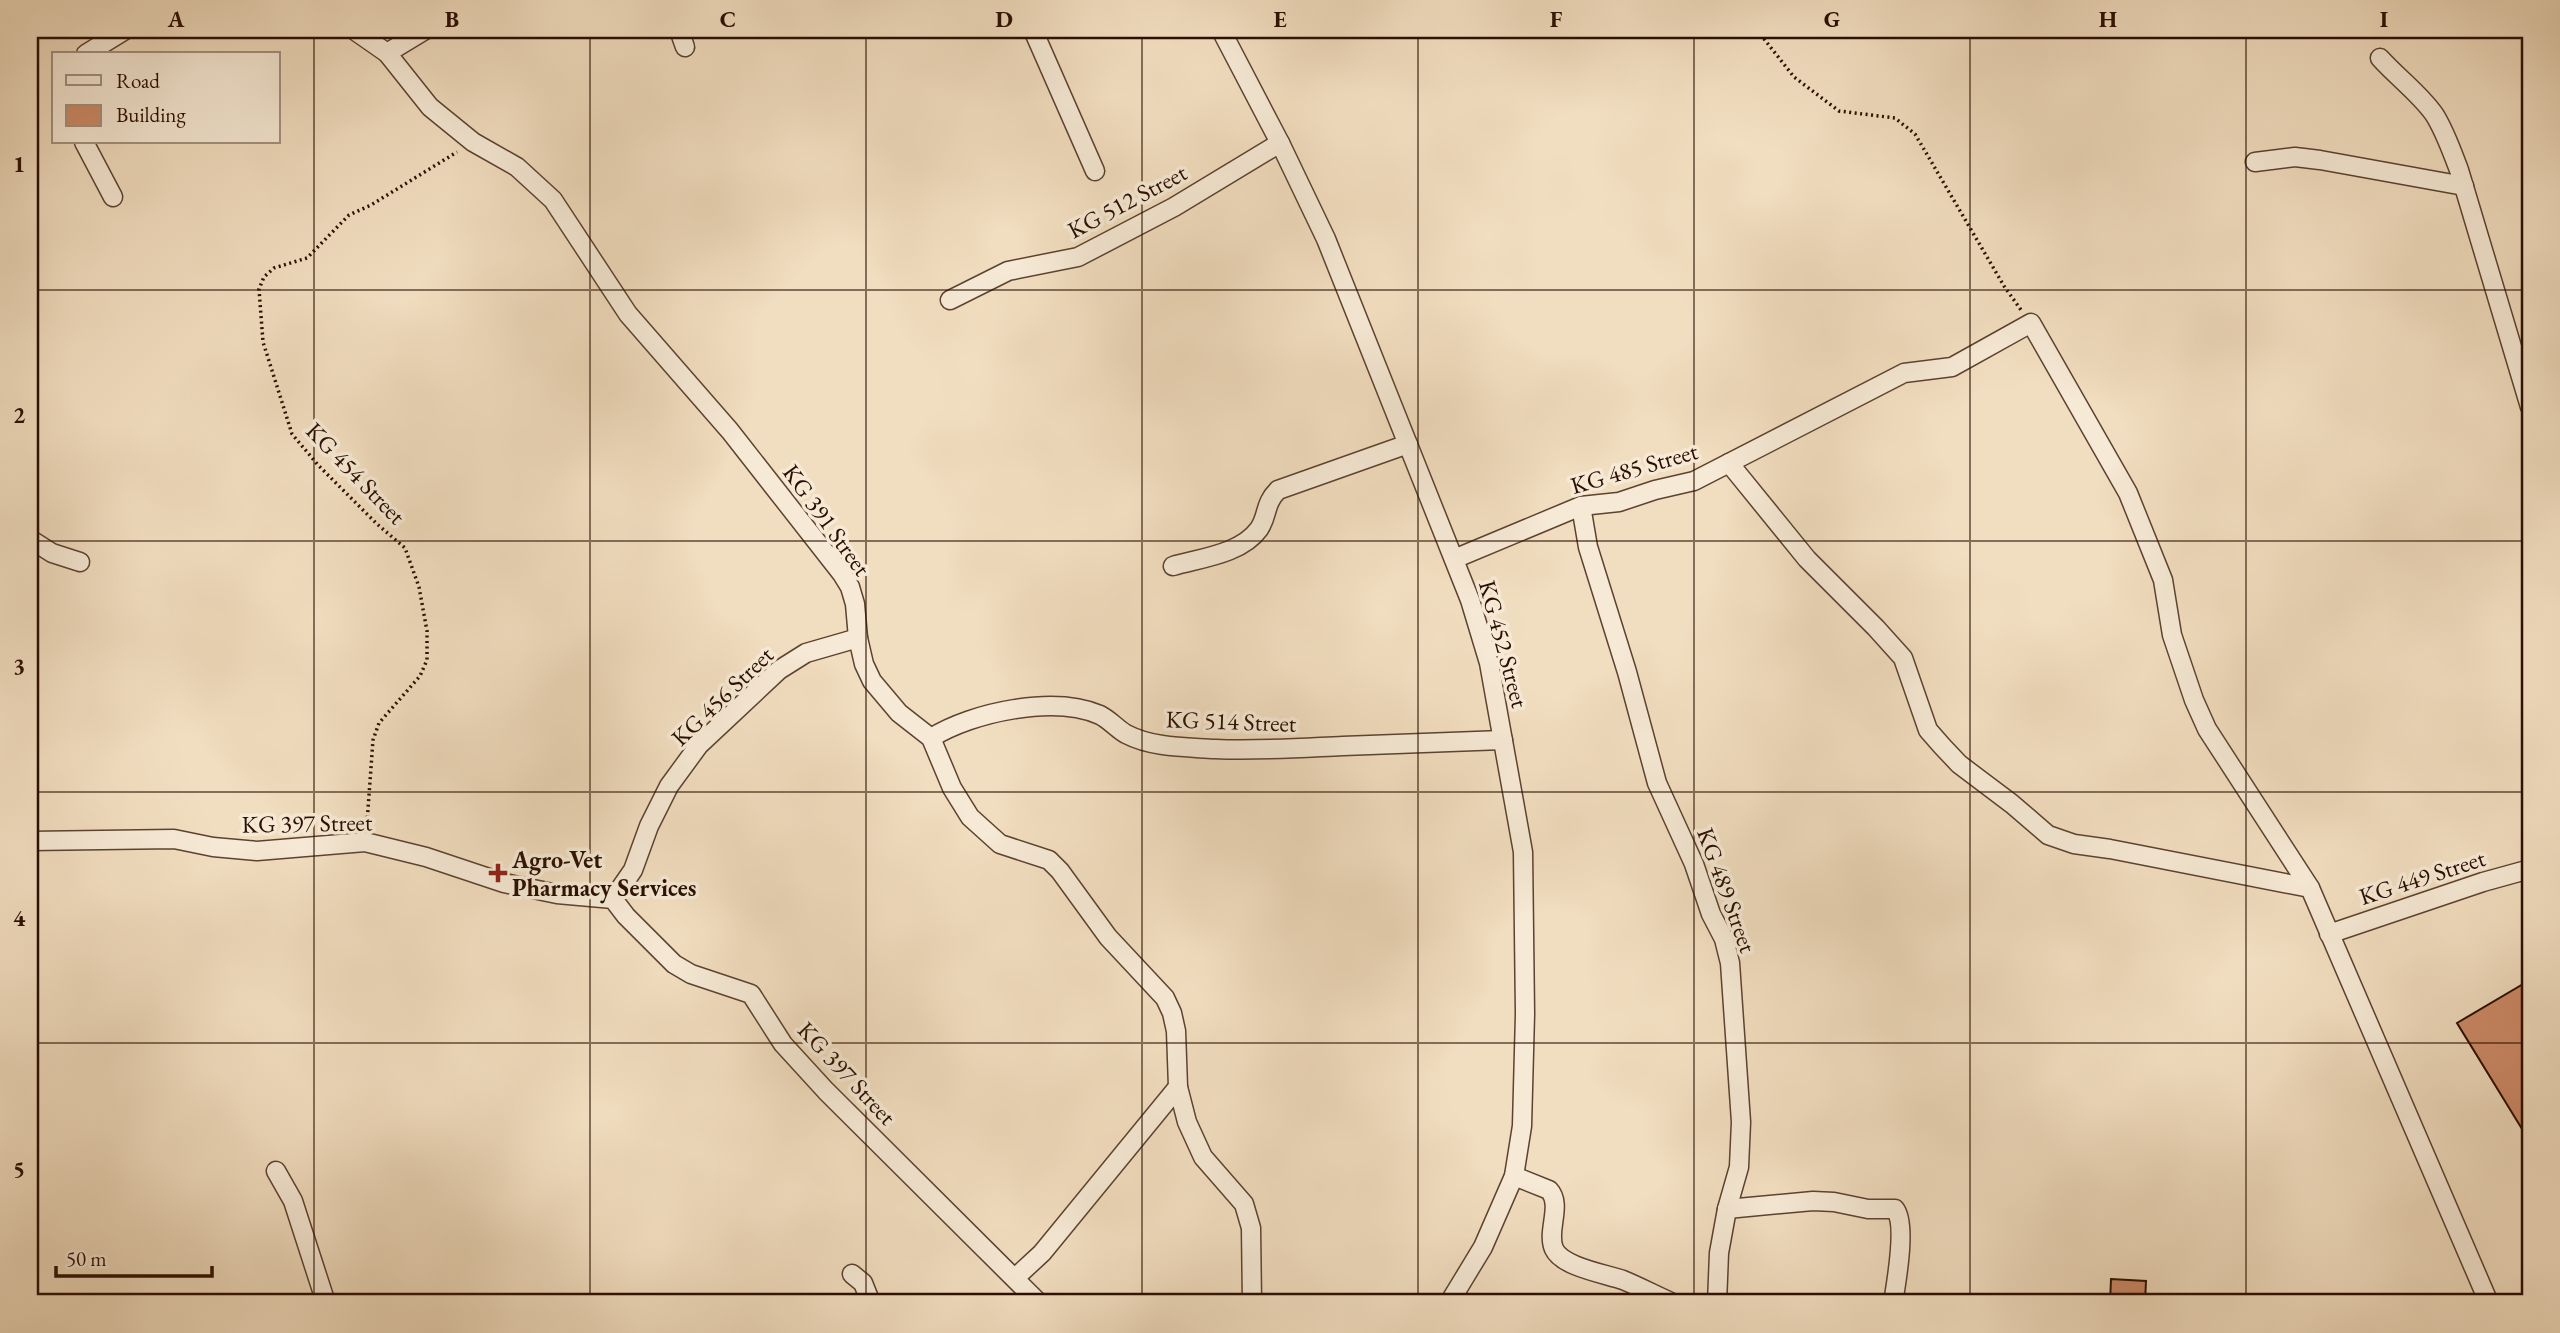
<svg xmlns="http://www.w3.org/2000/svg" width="2560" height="1333" font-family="'EB Garamond',serif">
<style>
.building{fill:#cd8b68;stroke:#2a0e00;stroke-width:2}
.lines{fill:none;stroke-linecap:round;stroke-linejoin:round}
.street-casing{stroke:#5c4230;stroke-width:21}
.path{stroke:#2a0e00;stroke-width:3.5;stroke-dasharray:2 3.5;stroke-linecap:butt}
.street{stroke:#f6e9d5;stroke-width:18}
.grid{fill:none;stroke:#2a0e00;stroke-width:2;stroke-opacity:0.55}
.poi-dot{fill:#8f2418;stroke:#f6e9d5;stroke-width:2.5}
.labels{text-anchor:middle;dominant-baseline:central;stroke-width:7;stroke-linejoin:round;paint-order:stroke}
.street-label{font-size:24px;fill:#2a0e00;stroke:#f6e9d5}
.poi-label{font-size:24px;font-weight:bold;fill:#2a0e00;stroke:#f6e9d5;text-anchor:start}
.neatline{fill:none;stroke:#2a0e00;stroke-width:2.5}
.grid-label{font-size:23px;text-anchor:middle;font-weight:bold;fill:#2a0e00}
</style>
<rect width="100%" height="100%" fill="#f1ddbf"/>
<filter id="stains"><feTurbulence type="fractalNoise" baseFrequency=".00286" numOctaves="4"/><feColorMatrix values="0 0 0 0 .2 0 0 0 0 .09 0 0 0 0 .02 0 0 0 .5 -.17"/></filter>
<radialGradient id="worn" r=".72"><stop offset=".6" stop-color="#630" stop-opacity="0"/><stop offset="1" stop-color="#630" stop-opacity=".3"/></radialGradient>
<g class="building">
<polygon points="2530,980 2530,1142 2457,1023"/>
<polygon points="2111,1279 2146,1281 2145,1303 2110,1303"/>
</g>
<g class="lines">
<g class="street-casing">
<g id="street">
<polyline points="354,30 387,53 430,107 473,142 517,167 553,200 628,314 730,431 842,574 850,587 855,604 858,638 864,664 872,681 899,713 931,738 952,788 970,817 1000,844 1049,860 1060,871 1108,937 1165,998 1172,1013 1176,1031 1178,1087 1187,1122 1203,1157 1244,1204 1251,1228 1252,1303"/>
<polyline points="679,30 685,47"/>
<polyline points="1033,30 1095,171"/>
<polyline points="1221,30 1280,143 1326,239 1470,600 1489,663 1523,852 1525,1014 1522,1126 1514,1176 1483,1247 1449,1303"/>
<polyline points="387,53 425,30"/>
<polyline points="86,54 125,30"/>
<path d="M2380,58c17,19 39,35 54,56 11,17 18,38 25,56l71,237"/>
<polyline points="84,142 113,197"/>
<polyline points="2255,162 2295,157 2320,160 2464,186"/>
<polyline points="950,300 1008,271 1078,257 1174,207 1280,143"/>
<polyline points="1729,463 1807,559 1876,628 1903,658 1928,730 1942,746 1959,764 2012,804 2048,835 2074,844 2110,849 2310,888"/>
<polyline points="1581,506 1588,547 1627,672 1657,783 1694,864 1711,914 1724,939 1730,963 1741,1122 1739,1167 1727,1209 1719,1253 1717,1303"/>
<polyline points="30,539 52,553 80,562"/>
<polyline points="1454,559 1581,506 1619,502 1655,490 1694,481 1904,373 1952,367 2031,323 2128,493 2163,580 2172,635 2194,700 2207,729 2310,888 2489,1303"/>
<path d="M1173,566c28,-8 68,-12 86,-37 9,-13 5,-25 19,-39l130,-46"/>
<path d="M931,738c41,-26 123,-43 169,-23 10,5 17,14 26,19 27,14 59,13 89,15 43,2 85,-1 128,-3 53,-2 106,-4 160,-6"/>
<polyline points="30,841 174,839 213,847 257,851 365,842 426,857 504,883 557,894 613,899 626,916 674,964 691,974 751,994 783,1044 826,1091 1039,1303"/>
<polyline points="613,899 633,870 649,826 669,786 699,745 779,670 806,653 858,638"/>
<polyline points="2329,934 2483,882 2530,869"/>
<polyline points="276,1171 293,1201 326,1303"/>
<path d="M1514,1176l35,14c14,15 -3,41 5,59 8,18 52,25 69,31 17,7 34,16 50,23"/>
<path d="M1727,1209l86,-8 21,1 34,7h27c12,15 1,75 -2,94"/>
<polyline points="852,1274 863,1283 871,1303"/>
<polyline points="1015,1278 1042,1253 1178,1087"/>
</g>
</g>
<g class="path">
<polyline points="1757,30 1794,77 1839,111 1895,118 1915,134 2004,286 2021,310"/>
<polyline points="367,823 373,740 379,723 420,676 427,660 427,631 419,587 405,548 377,524 318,465 292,434 263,342 259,289 264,277 274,268 307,258 349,215 371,205 457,152"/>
</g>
<use href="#street" class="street"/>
</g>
<path class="grid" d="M314,30v1273M590,30v1273M866,30v1273M1142,30v1273M1418,30v1273M1694,30v1273M1970,30v1273M2246,30v1273M30,290h2500M30,541h2500M30,792h2500M30,1043h2500"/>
<path class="poi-dot" d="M494.5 862.5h7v7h7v7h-7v7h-7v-7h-7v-7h7z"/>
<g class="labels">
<g class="street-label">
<text transform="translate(1127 201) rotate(-28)">KG 512 Street</text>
<text transform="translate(1634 468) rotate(-16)">KG 485 Street</text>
<text transform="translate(356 473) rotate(46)">KG 454 Street</text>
<text transform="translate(827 520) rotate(54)">KG 391 Street</text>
<text transform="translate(1504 644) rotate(75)">KG 452 Street</text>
<text transform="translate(722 696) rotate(-44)">KG 456 Street</text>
<text transform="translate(1231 721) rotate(2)">KG 514 Street</text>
<text transform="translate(307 823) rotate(-1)">KG 397 Street</text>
<text transform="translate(2422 877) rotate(-18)">KG 449 Street</text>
<text transform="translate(1727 890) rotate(70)">KG 489 Street</text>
<text transform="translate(847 1073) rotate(47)">KG 397 Street</text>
</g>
<g class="poi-label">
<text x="512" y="859">Agro-Vet<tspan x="512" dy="28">Pharmacy Services</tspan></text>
</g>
</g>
<rect width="2560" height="1333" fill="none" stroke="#f1ddbf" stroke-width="77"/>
<rect x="52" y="52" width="228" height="91" fill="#f6e9d5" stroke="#a49180" stroke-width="2"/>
<rect x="66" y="75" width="35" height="10" fill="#f6e9d5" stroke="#a49180" stroke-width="2"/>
<text x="116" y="88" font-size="21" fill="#2a0e00">Road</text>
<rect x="66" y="105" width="35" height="21" fill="#cd8b68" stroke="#a49180" stroke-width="2"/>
<text x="116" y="122" font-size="21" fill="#2a0e00">Building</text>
<path d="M56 1266v10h156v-10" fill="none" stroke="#2a0e00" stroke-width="3.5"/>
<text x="66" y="1266" font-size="21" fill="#2a0e00" stroke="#f6e9d5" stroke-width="5" paint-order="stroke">50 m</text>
<rect x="38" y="38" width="2484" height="1256" class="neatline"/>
<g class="grid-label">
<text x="176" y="27">A</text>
<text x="452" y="27">B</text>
<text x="728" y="27">C</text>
<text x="1004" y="27">D</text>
<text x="1280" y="27">E</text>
<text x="1556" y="27">F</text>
<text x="1832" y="27">G</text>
<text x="2108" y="27">H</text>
<text x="2384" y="27">I</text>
<text x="19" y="172">1</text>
<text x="19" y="423">2</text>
<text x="19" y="674">3</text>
<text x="19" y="926">4</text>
<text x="19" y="1177">5</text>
</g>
<rect width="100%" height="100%" filter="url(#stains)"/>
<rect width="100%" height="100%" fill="url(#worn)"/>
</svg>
